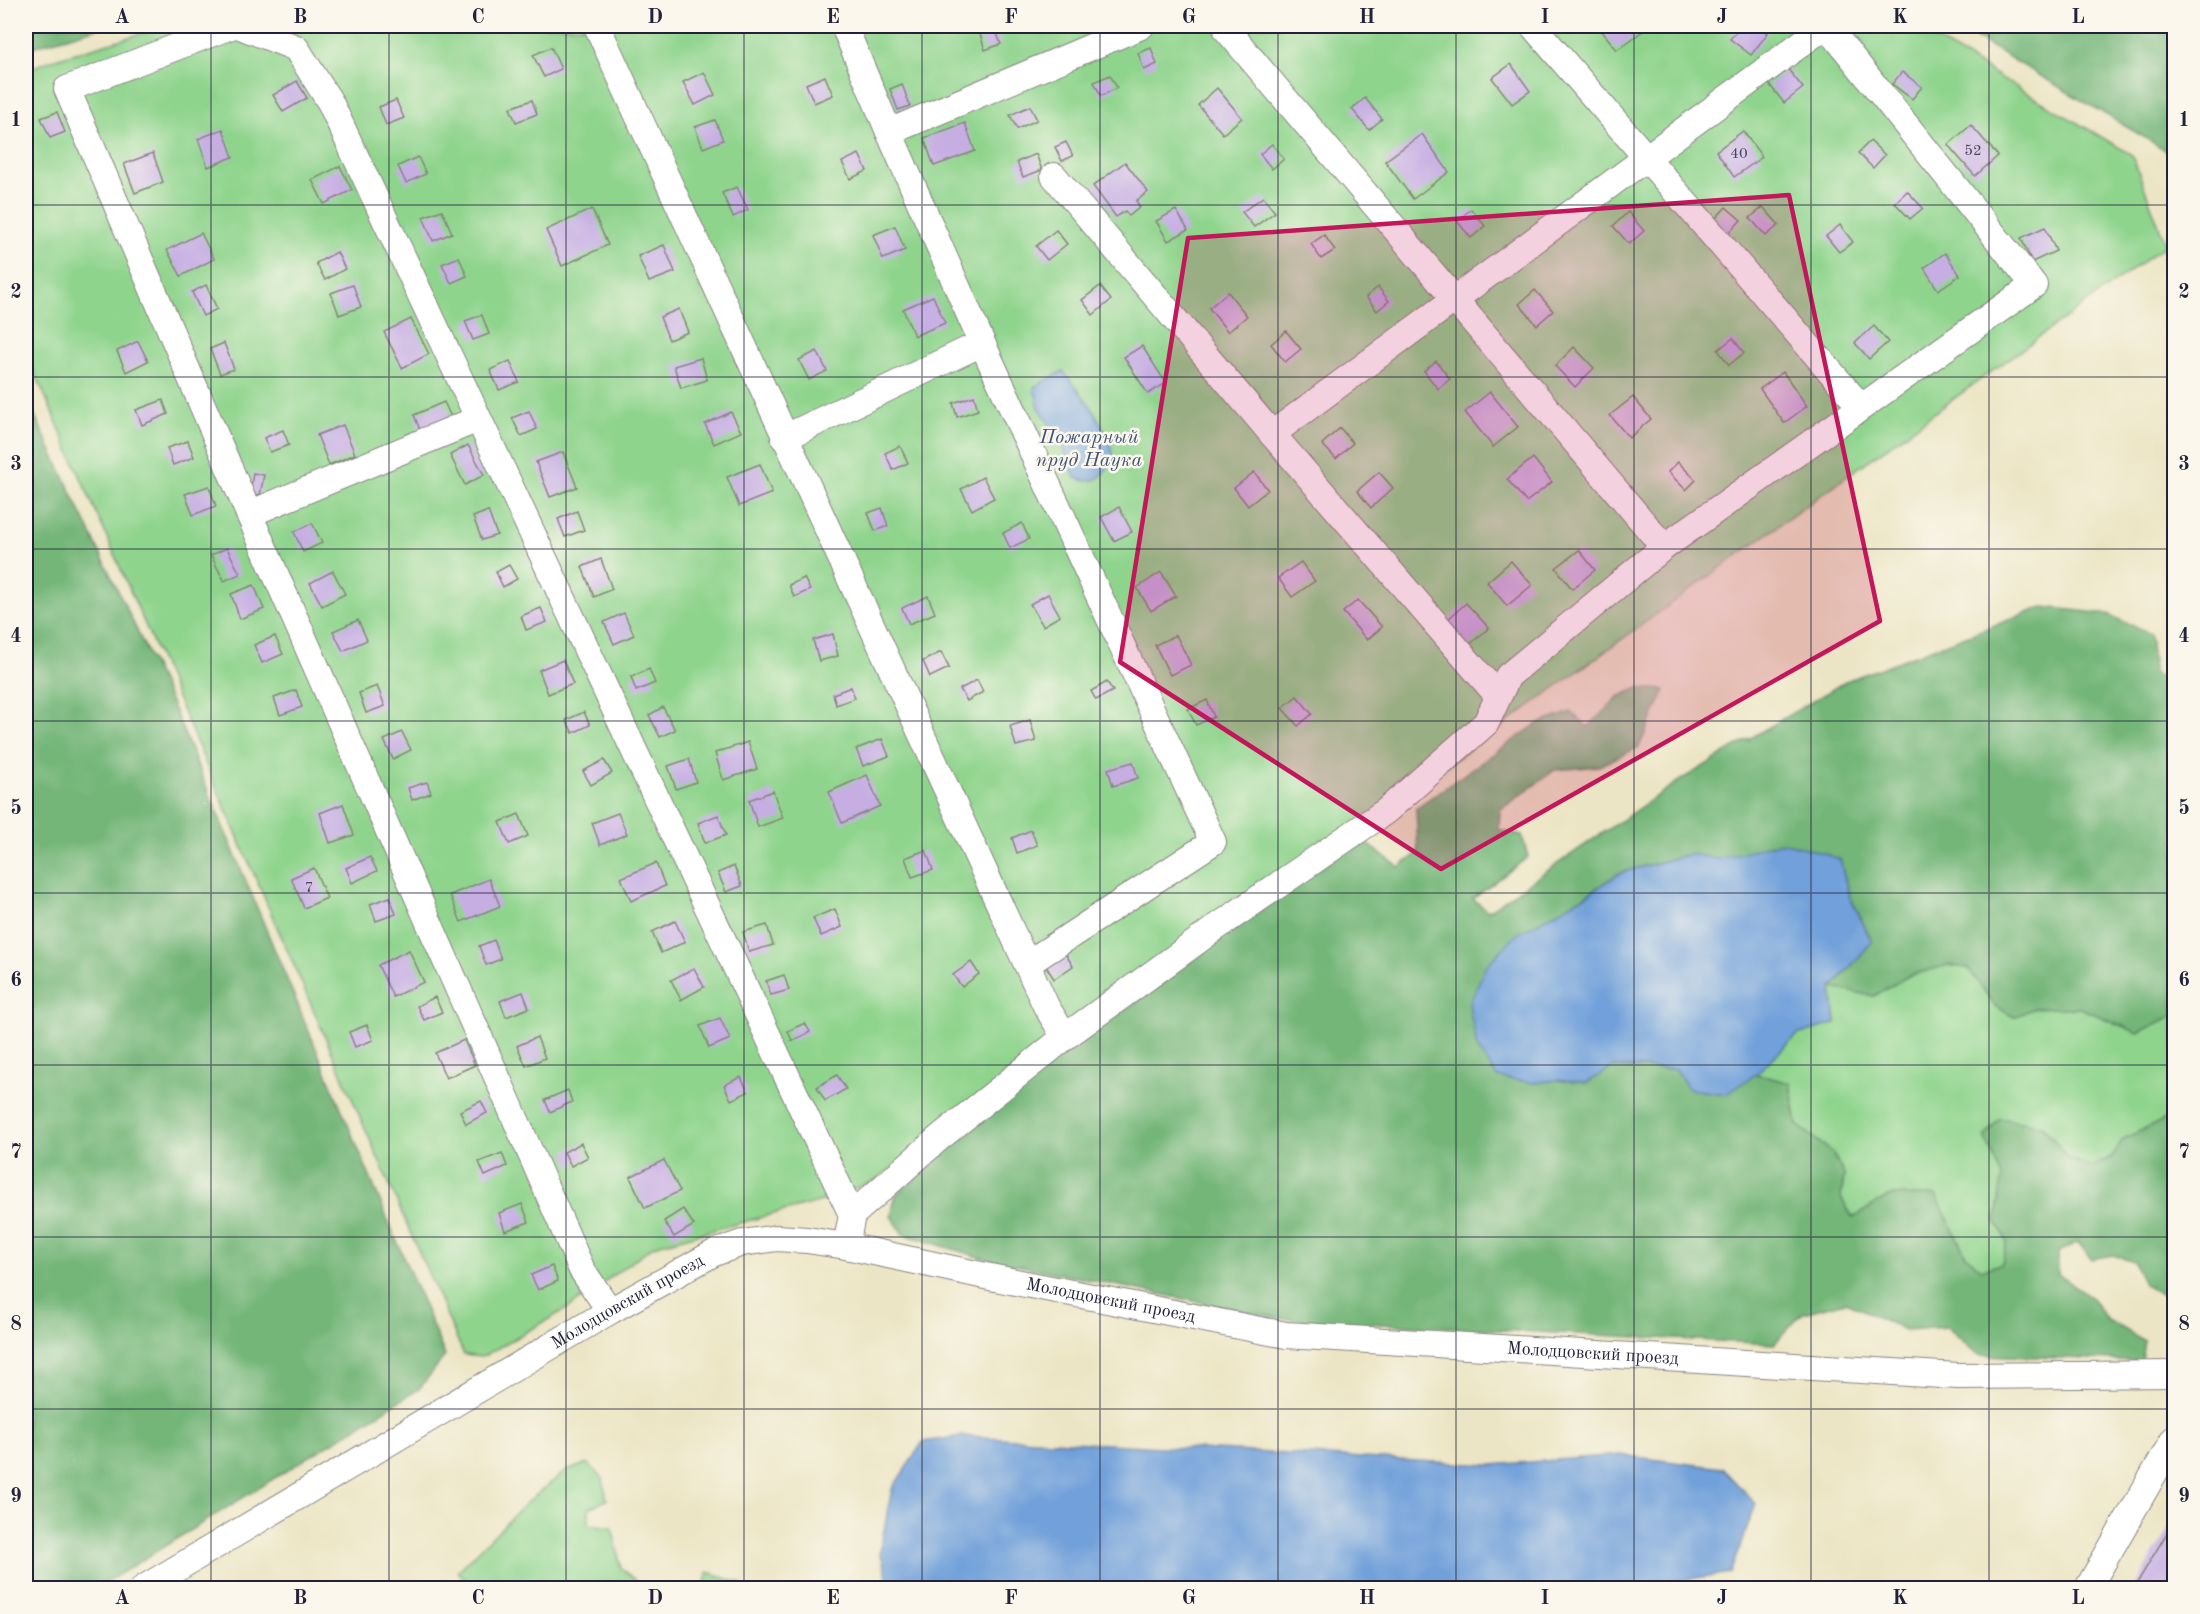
<svg xmlns="http://www.w3.org/2000/svg" width="2200" height="1614" font-family="'Old Standard TT',serif">
<style>
.green{fill:#8fd48d;stroke:#587b64;stroke-width:1.5}
.forest{fill:#73b678;stroke:#4a6c5a;stroke-width:1.5}
.water{fill:#71a0da;stroke:#4a618a;stroke-width:1.5}
.building{fill:#c6aee3}
.lines{fill:none;stroke-linecap:round;stroke-linejoin:round}
.minor-casing{stroke:#878480;stroke-width:28}
.minor{stroke:#fff;stroke-width:26}
.marked{fill:#c2185b;fill-opacity:0.2;stroke:#c2185b;stroke-width:4.5;stroke-linejoin:round}
.grid{fill:none;stroke:#22223b;stroke-width:1.5;stroke-opacity:0.55}
.labels{text-anchor:middle;dominant-baseline:central;stroke-width:5;stroke-linejoin:round;paint-order:stroke}
.number-label{font-size:15px;fill:#4b4565}
.street-label{font-size:18px;fill:#22223b;stroke:#fbf7ec}
.water-label{font-size:20px;font-style:italic;fill:#42547b;stroke:#fbf7ec}
.neatline{fill:none;stroke:#22223b;stroke-width:2}
.grid-label{font-size:20px;text-anchor:middle;font-weight:bold;fill:#22223b}
</style>
<rect width="100%" height="100%" fill="#fbf7ec"/>
<filter id="ink" filterUnits="userSpaceOnUse"><feTurbulence type="fractalNoise" baseFrequency=".0167" numOctaves="2"/><feDisplacementMap in="SourceGraphic" scale="12" xChannelSelector="R" yChannelSelector="G"/><feConvolveMatrix kernelMatrix="1 2 1 2 8 2 1 2 1" color-interpolation-filters="sRGB"/></filter>
<filter id="wash" filterUnits="userSpaceOnUse"><feTurbulence type="fractalNoise" baseFrequency=".008" numOctaves="4" result="noise"/><feDisplacementMap in="SourceGraphic" scale="24" xChannelSelector="R" yChannelSelector="G"/><feGaussianBlur stdDeviation="1.35" result="paint"/><feColorMatrix in="noise" values="0 0 0 0 0 0 0 0 0 0 0 0 0 0 0 0 0 1.4 0 .05"/><feComposite in="paint" operator="in"/></filter>
<g filter="url(#wash)">
<rect width="100%" height="100%" fill="#ece5c5"/>
<g class="green">
<polygon points="166,26 1913,26 2132,155 2166,245 874,1181 822,1201 653,1246 570,1307 482,1357 464,1355 26,352 26,70 52,60"/>
<polygon points="1948,965 1968,968 1995,1006 2014,1017 2034,1008 2081,1008 2138,1033 2174,1015 2174,1101 2164,1120 2123,1139 2112,1157 2091,1167 2070,1159 2042,1126 2002,1178 1996,1222 2007,1241 2002,1264 1981,1269 1965,1254 1936,1195 1890,1195 1853,1218 1841,1198 1844,1175 1833,1153 1797,1125 1790,1083 1756,1074 1797,1035 1836,1023 1832,988 1874,996 1908,976"/>
<polygon points="588,1463 603,1479 607,1500 589,1508 589,1524 612,1527 621,1568 645,1588 471,1588 458,1571 526,1503 566,1471"/>
<polygon points="708,1572 740,1583 743,1588 703,1588"/>
</g>
<g class="forest">
<polygon points="26,26 104,26 26,49"/>
<polygon points="1956,26 2174,26 2174,155"/>
<polygon points="26,397 170,700 445,1356 419,1389 97,1588 26,1588"/>
<polygon points="2043,607 2108,614 2150,634 2154,673 2174,688 2174,1015 2138,1033 2081,1008 2034,1008 2014,1017 1995,1006 1968,968 1948,965 1908,976 1874,996 1832,988 1872,942 1848,892 1840,859 1717,859 1690,854 1619,873 1585,896 1534,1083 1556,1080 1587,1083 1613,1067 1676,1069 1726,1094 1756,1074 1790,1083 1797,1125 1833,1153 1844,1175 1841,1198 1853,1218 1890,1195 1936,1195 1965,1254 1981,1269 2002,1264 2007,1241 1996,1222 2002,1178 1985,1136 2000,1118 2042,1126 2070,1159 2091,1167 2112,1157 2123,1139 2164,1120 2174,1101 2174,1301 2144,1284 2134,1262 2113,1255 2091,1259 2078,1242 2058,1252 2058,1274 2093,1299 2106,1319 2145,1341 2142,1361 1979,1355 1947,1327 1905,1330 1846,1302 1803,1313 1774,1344 1284,1319 986,1259 903,1234 891,1216 896,1194 915,1180 919,1160 1343,851 1364,841 1399,867 1418,853 1416,808 1537,724 1571,712 1588,727 1618,697 1639,688 1665,690 1639,747 1599,766 1555,770 1500,810 1499,830 1522,835 1528,857 1473,899 1488,911 1679,781 1846,681"/>
</g>
<g class="water">
<path d="M1063,371c21,25 45,55 51,88 -12,17 -17,27 -39,19l-14,-36 -23,-36 -4,-19z"/>
<polygon points="1782,842 1813,850 1840,859 1848,892 1872,942 1832,988 1836,1023 1797,1035 1756,1074 1726,1094 1688,1089 1676,1069 1613,1067 1587,1083 1556,1080 1534,1083 1497,1077 1477,1047 1469,1005 1485,967 1517,934 1585,896 1620,873 1690,854 1717,859"/>
<polygon points="964,1436 1491,1465 1620,1455 1722,1468 1756,1504 1730,1573 1653,1584 1653,1588 890,1588 880,1551 892,1489 923,1442"/>
</g>
<g id="blocks">
<g class="building">
<polygon points="784,26 809,26 788,35"/>
<polygon points="984,26 994,26 1001,44 985,50 978,28"/>
<polygon points="1598,26 1646,26 1648,27 1617,50"/>
<polygon points="1740,26 1757,26 1768,33 1751,55 1730,39"/>
<polygon points="551,47 561,69 544,77 533,55"/>
<polygon points="1151,48 1157,64 1144,70 1138,53"/>
<polygon points="1511,64 1530,91 1512,104 1492,78"/>
<polygon points="1788,69 1803,88 1784,103 1769,84"/>
<polygon points="704,72 715,95 695,105 683,82"/>
<polygon points="1902,72 1922,87 1912,99 1892,84"/>
<polygon points="1110,75 1117,88 1101,96 1094,82"/>
<polygon points="825,76 833,95 814,103 806,84"/>
<polygon points="297,81 307,98 283,112 273,95"/>
<polygon points="902,84 910,106 898,110 890,89"/>
<polygon points="1217,88 1242,118 1223,134 1198,105"/>
<polygon points="1365,98 1382,119 1369,130 1352,109"/>
<polygon points="396,100 404,118 386,125 379,107"/>
<polygon points="532,100 537,114 516,122 510,108"/>
<polygon points="1030,106 1037,120 1017,129 1010,115"/>
<polygon points="57,112 65,132 50,138 41,118"/>
<polygon points="715,120 723,140 703,148 695,127"/>
<polygon points="965,123 975,151 934,166 924,138"/>
<polygon points="1971,125 1998,156 1975,176 1948,145"/>
<polygon points="223,129 233,157 208,167 198,139"/>
<polygon points="1743,131 1762,157 1734,177 1716,151"/>
<polygon points="1422,134 1449,172 1413,199 1385,161"/>
<polygon points="1870,141 1885,155 1873,168 1858,153"/>
<polygon points="1066,142 1073,156 1062,161 1055,147"/>
<polygon points="1272,144 1284,159 1272,169 1260,154"/>
<polygon points="153,153 163,182 135,193 124,164"/>
<polygon points="859,154 867,171 850,179 842,162"/>
<polygon points="1036,154 1042,170 1023,177 1017,162"/>
<polygon points="418,157 426,174 406,183 398,166"/>
<polygon points="1125,162 1148,192 1136,201 1140,207 1129,216 1125,211 1116,217 1093,186"/>
<polygon points="340,166 352,190 324,204 312,180"/>
<polygon points="737,187 748,210 733,217 722,193"/>
<polygon points="1907,191 1923,208 1910,219 1895,203"/>
<polygon points="1263,197 1275,212 1254,227 1242,212"/>
<polygon points="1726,207 1741,220 1728,234 1714,220"/>
<polygon points="1763,207 1779,225 1766,236 1750,218"/>
<polygon points="592,209 608,245 562,266 546,230"/>
<polygon points="1471,209 1485,226 1471,238 1457,221"/>
<polygon points="442,210 452,233 433,241 423,217"/>
<polygon points="1176,210 1188,230 1168,241 1156,221"/>
<polygon points="1628,212 1644,231 1629,244 1613,226"/>
<polygon points="1840,225 1853,242 1839,252 1826,236"/>
<polygon points="895,226 905,250 883,259 873,235"/>
<polygon points="2045,227 2056,251 2032,262 2021,238"/>
<polygon points="1056,230 1067,244 1047,260 1036,246"/>
<polygon points="201,233 214,259 181,276 167,250"/>
<polygon points="1324,235 1335,250 1321,259 1311,244"/>
<polygon points="664,245 675,272 649,282 638,256"/>
<polygon points="337,252 345,269 325,280 316,263"/>
<polygon points="1945,253 1960,275 1938,290 1924,268"/>
<polygon points="459,257 467,276 451,283 442,264"/>
<polygon points="206,285 217,309 203,316 192,292"/>
<polygon points="353,285 361,307 339,315 331,293"/>
<polygon points="1100,286 1111,300 1093,315 1082,300"/>
<polygon points="1378,287 1389,301 1377,311 1366,297"/>
<polygon points="1535,290 1553,311 1537,325 1519,304"/>
<polygon points="1228,292 1247,316 1228,332 1209,308"/>
<polygon points="933,296 945,323 914,336 903,309"/>
<polygon points="679,309 688,332 669,340 660,317"/>
<polygon points="482,315 489,334 473,340 465,321"/>
<polygon points="411,319 429,354 402,368 384,332"/>
<polygon points="1874,326 1888,342 1869,359 1855,343"/>
<polygon points="1286,331 1301,349 1285,362 1271,344"/>
<polygon points="1733,338 1744,353 1729,365 1718,350"/>
<polygon points="138,341 148,361 126,372 117,351"/>
<polygon points="224,343 234,369 220,374 210,349"/>
<polygon points="1142,346 1166,383 1148,394 1124,357"/>
<polygon points="1574,347 1594,368 1575,387 1555,366"/>
<polygon points="817,351 827,371 809,380 799,360"/>
<polygon points="701,358 707,380 681,388 674,366"/>
<polygon points="510,361 519,382 499,390 490,370"/>
<polygon points="1436,361 1450,379 1438,389 1424,371"/>
<polygon points="1783,372 1807,406 1784,423 1760,389"/>
<polygon points="1490,392 1518,427 1493,447 1465,412"/>
<polygon points="974,396 978,410 957,417 953,403"/>
<polygon points="1633,397 1651,419 1629,438 1610,415"/>
<polygon points="163,400 168,414 142,425 136,410"/>
<polygon points="444,402 451,417 420,430 414,415"/>
<polygon points="529,411 537,429 521,436 512,418"/>
<polygon points="731,412 741,432 714,444 705,424"/>
<polygon points="343,425 355,454 329,465 317,435"/>
<polygon points="1340,428 1353,443 1336,459 1322,444"/>
<polygon points="283,430 289,445 270,452 264,438"/>
<polygon points="188,441 194,457 173,465 167,448"/>
<polygon points="468,445 484,475 465,485 450,455"/>
<polygon points="900,446 908,463 893,470 885,453"/>
<polygon points="563,452 577,487 550,497 536,462"/>
<polygon points="1533,458 1552,482 1526,502 1507,479"/>
<polygon points="1678,462 1696,480 1686,490 1668,472"/>
<polygon points="760,464 772,493 739,506 727,477"/>
<polygon points="1254,472 1268,490 1248,506 1234,488"/>
<polygon points="1379,472 1393,488 1371,508 1357,491"/>
<polygon points="253,473 264,475 260,495 250,494"/>
<polygon points="983,477 994,498 972,510 961,489"/>
<polygon points="209,486 216,506 193,515 185,494"/>
<polygon points="1119,507 1132,532 1114,541 1101,517"/>
<polygon points="882,508 888,526 875,531 868,513"/>
<polygon points="488,511 497,535 482,540 473,517"/>
<polygon points="577,511 584,530 565,537 558,519"/>
<polygon points="312,523 322,543 303,552 294,532"/>
<polygon points="1022,523 1029,539 1010,548 1003,533"/>
<polygon points="227,548 240,574 224,581 211,555"/>
<polygon points="1579,550 1595,570 1572,589 1556,568"/>
<polygon points="601,559 612,589 594,597 582,567"/>
<polygon points="1511,561 1532,585 1507,606 1487,582"/>
<polygon points="1301,562 1315,581 1292,597 1278,578"/>
<polygon points="509,565 517,579 503,587 496,572"/>
<polygon points="333,571 345,594 322,606 310,583"/>
<polygon points="1161,572 1176,596 1151,611 1137,588"/>
<polygon points="804,578 810,590 794,597 789,585"/>
<polygon points="254,585 264,609 240,619 231,594"/>
<polygon points="1048,594 1060,616 1043,626 1030,604"/>
<polygon points="928,596 935,613 909,624 902,608"/>
<polygon points="1358,600 1382,627 1367,640 1343,612"/>
<polygon points="1466,603 1489,628 1468,646 1446,621"/>
<polygon points="541,608 547,622 526,630 521,616"/>
<polygon points="624,613 634,635 614,644 604,622"/>
<polygon points="358,620 367,640 343,651 333,631"/>
<polygon points="833,634 838,656 819,661 813,640"/>
<polygon points="1176,635 1191,665 1170,675 1155,645"/>
<polygon points="275,636 283,654 262,663 254,645"/>
<polygon points="941,652 949,668 930,677 923,661"/>
<polygon points="563,660 573,684 548,694 539,670"/>
<polygon points="649,669 655,683 636,691 631,677"/>
<polygon points="977,680 983,692 967,701 960,689"/>
<polygon points="1107,682 1113,691 1096,700 1091,691"/>
<polygon points="377,686 385,706 366,713 359,693"/>
<polygon points="851,687 855,698 836,705 833,694"/>
<polygon points="296,690 302,707 280,715 274,698"/>
<polygon points="1297,696 1312,714 1298,726 1282,708"/>
<polygon points="1207,700 1214,717 1196,725 1188,709"/>
<polygon points="663,707 675,730 660,737 649,715"/>
<polygon points="584,712 590,725 573,733 566,720"/>
<polygon points="1030,720 1036,741 1016,746 1010,726"/>
<polygon points="402,732 411,750 393,759 384,740"/>
<polygon points="882,739 889,756 863,766 856,749"/>
<polygon points="748,742 757,769 723,780 715,753"/>
<polygon points="689,759 696,782 676,789 668,766"/>
<polygon points="604,760 612,773 591,785 583,771"/>
<polygon points="1133,762 1138,778 1113,786 1108,769"/>
<polygon points="867,775 880,806 842,823 829,792"/>
<polygon points="427,782 431,793 412,800 408,788"/>
<polygon points="773,791 783,818 758,827 749,800"/>
<polygon points="343,804 354,835 330,843 320,813"/>
<polygon points="618,813 627,834 600,845 592,823"/>
<polygon points="519,814 528,836 509,844 500,822"/>
<polygon points="718,815 726,835 705,843 698,823"/>
<polygon points="1031,830 1037,845 1017,853 1012,838"/>
<polygon points="926,850 933,870 912,877 905,858"/>
<polygon points="370,857 377,871 352,883 346,868"/>
<polygon points="656,863 665,886 631,901 621,878"/>
<polygon points="734,866 742,886 726,892 718,873"/>
<polygon points="314,868 327,898 304,908 291,878"/>
<polygon points="489,879 500,906 461,922 450,895"/>
<polygon points="390,897 396,914 376,921 370,904"/>
<polygon points="835,909 842,927 821,936 813,918"/>
<polygon points="675,921 685,942 661,953 652,932"/>
<polygon points="767,925 773,945 749,952 743,932"/>
<polygon points="494,940 501,959 486,965 479,946"/>
<polygon points="409,950 424,982 393,997 378,965"/>
<polygon points="1063,950 1073,966 1054,979 1044,963"/>
<polygon points="971,962 979,974 962,987 953,975"/>
<polygon points="694,968 704,987 681,1000 671,980"/>
<polygon points="784,975 789,990 771,995 766,981"/>
<polygon points="523,992 529,1008 506,1017 500,1001"/>
<polygon points="435,997 442,1012 424,1020 417,1006"/>
<polygon points="720,1018 730,1039 709,1048 700,1026"/>
<polygon points="805,1023 810,1032 792,1041 788,1031"/>
<polygon points="367,1025 373,1040 355,1047 349,1032"/>
<polygon points="537,1037 545,1058 526,1066 517,1046"/>
<polygon points="464,1040 475,1065 446,1078 435,1053"/>
<polygon points="837,1075 846,1089 825,1101 817,1087"/>
<polygon points="741,1077 748,1092 731,1100 724,1085"/>
<polygon points="568,1090 572,1102 550,1112 545,1100"/>
<polygon points="481,1101 487,1113 466,1124 460,1111"/>
<polygon points="581,1143 588,1157 571,1166 564,1152"/>
<polygon points="502,1153 507,1166 485,1176 479,1162"/>
<polygon points="664,1160 680,1191 645,1208 630,1177"/>
<polygon points="522,1204 529,1222 505,1231 499,1213"/>
<polygon points="683,1209 694,1225 674,1237 664,1221"/>
<polygon points="552,1266 558,1281 538,1290 531,1275"/>
<polygon points="2174,1521 2174,1588 2134,1588"/>
</g>
</g>
</g>
<g filter="url(#ink)">
<use href="#blocks" fill-opacity="0" stroke="#878480" stroke-width="1.5"/>
<g class="lines">
<g class="minor-casing">
<g id="minor">
<polyline points="231,26 67,89 249,514 582,1270 610,1311"/>
<polyline points="240,26 296,48 330,102 852,1215"/>
<polyline points="597,26 1046,1006 1065,1037 939,1138 852,1215 846,1246"/>
<polyline points="844,26 889,132 1141,26"/>
<polyline points="1533,26 1861,407"/>
<polyline points="1227,30 1664,547"/>
<polyline points="889,132 982,343 1213,842 1027,964"/>
<polyline points="1054,176 1272,434 1498,696"/>
<polyline points="1272,434 1825,26"/>
<polyline points="784,438 982,343"/>
<polyline points="249,514 478,419"/>
<polyline points="1065,1037 1214,929 1386,811 1486,723 1508,676 1664,547 2034,285 1827,26"/>
<path id="s1" d="M144,1588l466,-277 104,-58 28,-10 35,-5 30,2 39,6 144,31 296,58 672,41 216,-2"/>
<polyline points="2088,1588 2174,1439"/>
</g>
</g>
<use href="#minor" class="minor"/>
</g>
</g>
<path class="marked" d="M1789,195l91,426 -439,248 -321,-207 68,-424z"/>
<path class="grid" d="M211,26v1562M389,26v1562M566,26v1562M744,26v1562M922,26v1562M1100,26v1562M1278,26v1562M1456,26v1562M1634,26v1562M1811,26v1562M1989,26v1562M26,205h2148M26,377h2148M26,549h2148M26,721h2148M26,893h2148M26,1065h2148M26,1237h2148M26,1409h2148"/>
<g class="labels">
<g class="number-label">
<text x="1973" y="151">52</text>
<text x="1739" y="154">40</text>
<text x="309" y="888">7</text>
</g>
<g class="street-label">
<text stroke="none"><textPath href="#s1" startOffset="562">Молодцовский проезд</textPath></text>
<text stroke="none"><textPath href="#s1" startOffset="1066">Молодцовский проезд</textPath></text>
<text stroke="none"><textPath href="#s1" startOffset="1552">Молодцовский проезд</textPath></text>
</g>
<g class="water-label">
<text x="1089" y="438">Пожарный<tspan x="1089" dy="23">пруд Наука</tspan></text>
</g>
</g>
<rect width="2200" height="1614" fill="none" stroke="#fbf7ec" stroke-width="66"/>
<rect x="33" y="33" width="2134" height="1548" class="neatline"/>
<g class="grid-label">
<text x="122" y="23">A</text>
<text x="300" y="23">B</text>
<text x="478" y="23">C</text>
<text x="655" y="23">D</text>
<text x="833" y="23">E</text>
<text x="1011" y="23">F</text>
<text x="1189" y="23">G</text>
<text x="1367" y="23">H</text>
<text x="1545" y="23">I</text>
<text x="1722" y="23">J</text>
<text x="1900" y="23">K</text>
<text x="2078" y="23">L</text>
<text x="16" y="126">1</text>
<text x="2184" y="126">1</text>
<text x="16" y="298">2</text>
<text x="2184" y="298">2</text>
<text x="16" y="470">3</text>
<text x="2184" y="470">3</text>
<text x="16" y="642">4</text>
<text x="2184" y="642">4</text>
<text x="16" y="814">5</text>
<text x="2184" y="814">5</text>
<text x="16" y="986">6</text>
<text x="2184" y="986">6</text>
<text x="16" y="1158">7</text>
<text x="2184" y="1158">7</text>
<text x="16" y="1330">8</text>
<text x="2184" y="1330">8</text>
<text x="16" y="1502">9</text>
<text x="2184" y="1502">9</text>
<text x="122" y="1604">A</text>
<text x="300" y="1604">B</text>
<text x="478" y="1604">C</text>
<text x="655" y="1604">D</text>
<text x="833" y="1604">E</text>
<text x="1011" y="1604">F</text>
<text x="1189" y="1604">G</text>
<text x="1367" y="1604">H</text>
<text x="1545" y="1604">I</text>
<text x="1722" y="1604">J</text>
<text x="1900" y="1604">K</text>
<text x="2078" y="1604">L</text>
</g>
</svg>
